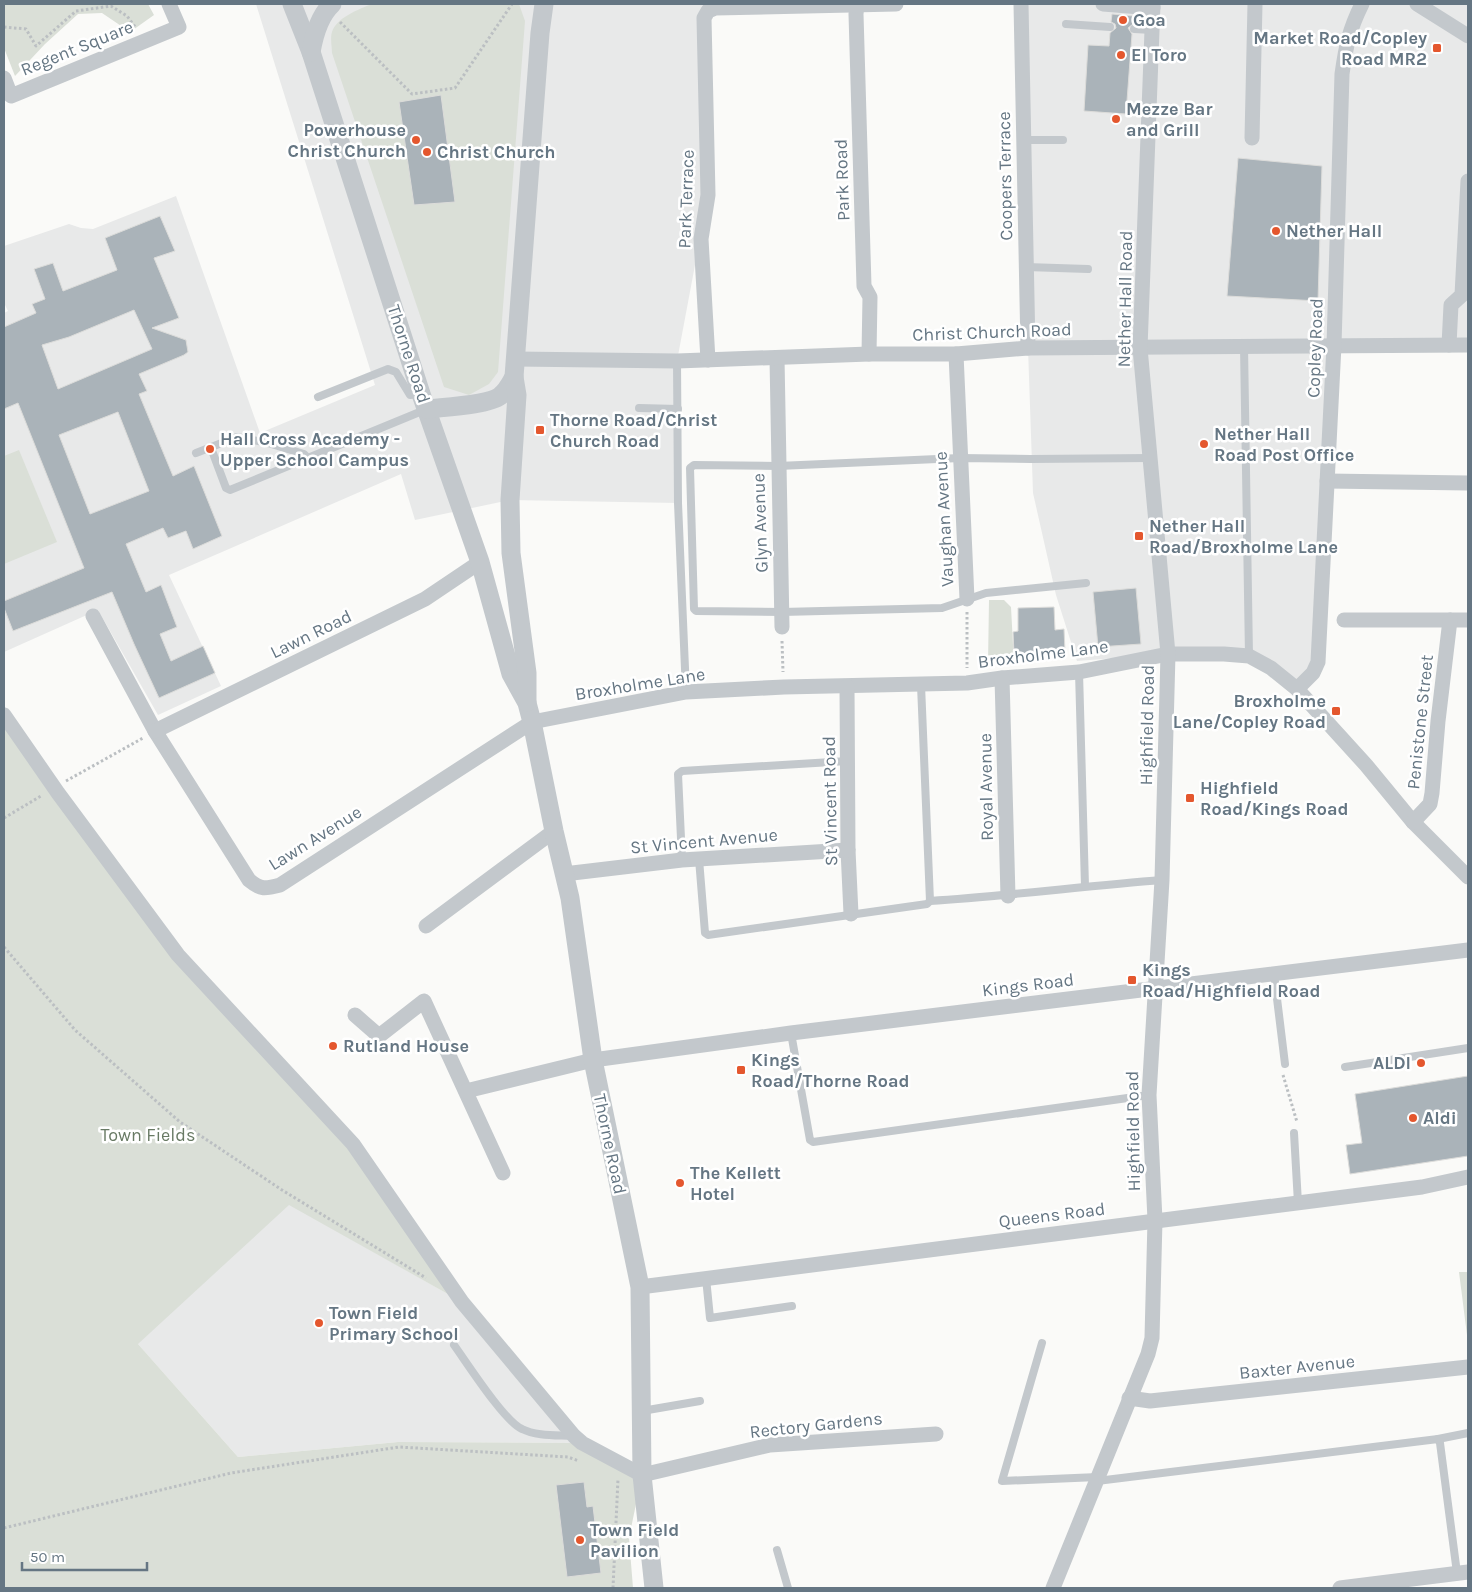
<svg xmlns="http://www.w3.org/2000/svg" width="1472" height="1592" font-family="Karla,sans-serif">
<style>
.built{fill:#e8e9e9}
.green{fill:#dadfd7}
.building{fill:#aab3b9;stroke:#dcdcda;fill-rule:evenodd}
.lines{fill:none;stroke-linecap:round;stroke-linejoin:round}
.path{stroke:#bbbfc2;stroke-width:3;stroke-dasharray:2.5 2.5;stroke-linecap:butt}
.service{stroke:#c3c8cc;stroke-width:8}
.minor{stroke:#c3c8cc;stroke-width:15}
.tertiary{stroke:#c3c8cc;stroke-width:19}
.poi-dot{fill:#e4572e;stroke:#fff;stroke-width:2}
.labels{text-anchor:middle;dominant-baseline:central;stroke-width:5;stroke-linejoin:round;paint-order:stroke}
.poi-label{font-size:18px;font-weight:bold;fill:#657683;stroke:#fff;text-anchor:start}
.street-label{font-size:18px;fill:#657683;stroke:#fff}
.park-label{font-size:18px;fill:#687a64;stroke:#fff}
</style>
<rect width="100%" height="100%" fill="#fafaf8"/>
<g class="built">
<polygon points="256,4 897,4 708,12 704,217 677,361 678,503 510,500 415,520 401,474 169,575 221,686 158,715 98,610 4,652 4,313 8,311 4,303 4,246 69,224 81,228 93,229 176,196 260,433 375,385"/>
<polygon points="1021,4 1468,4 1468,345 1334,345 1318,662 1297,689 1249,656 1168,654 1077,661 1056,595 1033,493 1028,348"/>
<polygon points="289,1204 462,1302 582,1443 398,1442 238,1457 137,1343"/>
</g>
<g class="green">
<polygon points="4,4 148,4 154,15 130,32 102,13 78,14 45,44 15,76 4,48"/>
<path d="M372,4h147l6,17 -27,351 -9,12 -20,11 -25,-8 -112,-334c0,-6 -2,-15 0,-21 4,-14 27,-23 40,-28z"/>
<polygon points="19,450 57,542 4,564 4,456"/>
<polygon points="989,600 1004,600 1011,607 1014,664 1009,664 1005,660 988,664"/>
<polygon points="4,714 178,955 353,1144 462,1302 289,1205 138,1344 238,1457 398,1442 582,1443 642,1475 629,1538 633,1588 4,1588"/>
<polygon points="1459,1272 1468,1272 1468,1343"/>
</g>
<g class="building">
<polygon points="1112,14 1133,16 1133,24 1128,28 1132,34 1126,114 1084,111 1088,45 1109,46 1110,33 1116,28 1115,24 1111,22"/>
<polygon points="441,95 455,202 414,205 399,102"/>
<polygon points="1238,158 1322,166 1318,301 1227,296"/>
<path d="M160,216l15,35 -21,7 25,60 -27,10 34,12 2,12 -4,3 -45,19 8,17 -8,3 34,82 21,-10 28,70 -29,13 -7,-18 -18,7 -5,-10 -37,16 20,48 15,-7 16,42 -17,7 11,27 32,-15 12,27 -56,25 -25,-54 -22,-52 -99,39 -9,-23v-7l80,-33 -66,-165 -14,6v-82l32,-14 -4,-9 13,-5 -11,-30 19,-6 10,28 54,-21 -12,-32zM134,310l18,39 -94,40 -16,-44 27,-8zM118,412l31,79 -59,23 -31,-79z"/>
<polygon points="1136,588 1141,644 1098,647 1093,592"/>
<polygon points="1054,607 1055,630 1064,629 1065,652 1014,654 1013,632 1018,631 1018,608"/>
<polygon points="1468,1076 1468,1156 1350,1174 1346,1145 1362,1143 1355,1094"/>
<polygon points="584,1482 587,1507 593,1506 601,1573 567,1577 556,1485"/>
</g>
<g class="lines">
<g class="path">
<polyline points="340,22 412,94 455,88 512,4"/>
<polyline points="4,27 26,29 36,46 76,11 111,6 127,16 136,28"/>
<polyline points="967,612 967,668"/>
<polyline points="782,641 783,672"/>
<polyline points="66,781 143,738"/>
<polyline points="4,818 41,796"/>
<polyline points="4,947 75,1030 180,1122 282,1190 426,1278"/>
<polyline points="1283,1075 1297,1122"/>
<polyline points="4,1528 231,1473 399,1447 568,1457 579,1461"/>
<polyline points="613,1588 618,1479"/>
</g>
<g class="service">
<polyline points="1066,24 1110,27"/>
<polyline points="1134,29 1152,30"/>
<polyline points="1023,140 1063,140"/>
<polyline points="1026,267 1088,269"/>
<polyline points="1244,346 1249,656"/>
<polyline points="677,361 678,503 686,692"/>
<polyline points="318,397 388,369 396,372 410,395 419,394"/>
<polyline points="639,408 678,409"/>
<polyline points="211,448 226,488 230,490 427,409"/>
<polyline points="196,453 237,437 268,443 304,454 308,458"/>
<polyline points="1086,583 986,593 942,608 782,612 696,611 694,609 690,468 694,465 778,466 960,458 1031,459 1150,458"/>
<polyline points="1079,672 1085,886"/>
<polyline points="699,859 705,933 708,935 927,904 930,901 921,685"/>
<polyline points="682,860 678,774 682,771 848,761"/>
<path d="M930,901c78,-5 155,-15 232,-21"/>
<polyline points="1274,974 1285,1064"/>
<polyline points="791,1033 810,1140 813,1142 1149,1095"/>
<polyline points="1345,1067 1468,1048"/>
<polyline points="1294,1133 1298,1203"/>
<polyline points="706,1278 710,1318 792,1306"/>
<polyline points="1042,1343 1002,1481 1098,1477"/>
<path d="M454,1345c13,18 50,76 68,84 14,7 34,6 50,7"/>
<polyline points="642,1411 700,1401"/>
<polyline points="1438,1439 1468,1433"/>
<polyline points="1097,1481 1438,1439 1440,1443 1457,1573"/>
<polyline points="777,1550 788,1588"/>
</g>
<g class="minor">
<polyline points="857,4 856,14 864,286 870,297 869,354"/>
<polyline points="1021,4 1028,348"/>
<polyline points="1103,4 1153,8"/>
<polyline points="1417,4 1468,36"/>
<polyline points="4,78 11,96 179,27 169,4"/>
<polyline points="1252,138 1255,4"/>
<polyline points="1449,345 1451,305 1462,295 1468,181"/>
<polyline points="956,354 967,599"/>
<polyline points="777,358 782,627"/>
<polyline points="516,359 677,361 869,354 956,354 1028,348 1468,345"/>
<polyline points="708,360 701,239 708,195 704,18 708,11 715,8 896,4"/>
<polyline points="1327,481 1468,483"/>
<path d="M93,616l62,115 94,149c12,10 16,9 31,5l252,-163 154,-30 98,-5 183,-4 35,-5 77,-6 89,-18h56l25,2 22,12 26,21 69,76 47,57 55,55"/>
<polyline points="1344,620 1468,620"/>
<polyline points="1002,678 1008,896"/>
<polyline points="847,687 848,850 851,914"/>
<path d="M1297,689l16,-16 5,-11 16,-317 8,-271c4,-28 7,-44 20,-70"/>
<polyline points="4,715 58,793 178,955 353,1144 462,1302 574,1436 582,1443 642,1475 770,1445 936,1434"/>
<polyline points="155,731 425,599 480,562"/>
<polyline points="1413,822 1430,804 1432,793 1438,721 1450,620"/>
<polyline points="564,874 682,860 848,850"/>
<polyline points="426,926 554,831"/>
<polyline points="355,1015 379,1036 424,1001 503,1173"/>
<polyline points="466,1091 593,1060 791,1033 1468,950"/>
<polyline points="640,1287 1422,1187 1468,1177"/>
<polyline points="1129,1398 1150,1401 1468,1367"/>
<polyline points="1053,1588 1148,1354 1152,1338 1155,1220 1149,1095 1162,880 1168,654 1140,348 1153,4"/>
<polyline points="1340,1588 1468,1572"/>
</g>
<g class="tertiary">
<polyline points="292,4 311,52 421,394 480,562 511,674 527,703 532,722 554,831 570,898 593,1060 640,1287 642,1475 654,1588"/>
<path d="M311,52c3,-17 8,-36 21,-48"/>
<path d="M427,409c16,-2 62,-4 73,-13 7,-5 10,-12 14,-19"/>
<polyline points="527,702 527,673 511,553 510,500 517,395 514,377 540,33 544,4"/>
</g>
</g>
<g class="poi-dot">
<circle cx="1123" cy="20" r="5"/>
<rect x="1432" y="43" width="10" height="10" rx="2.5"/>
<circle cx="1121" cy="55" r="5"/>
<circle cx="1116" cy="119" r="5"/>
<circle cx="416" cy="140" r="5"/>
<circle cx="427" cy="152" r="5"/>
<circle cx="1276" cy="231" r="5"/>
<rect x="535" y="425" width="10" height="10" rx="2.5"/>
<circle cx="1204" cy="444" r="5"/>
<circle cx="210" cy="449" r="5"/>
<rect x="1134" y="531" width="10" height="10" rx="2.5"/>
<rect x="1331" y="706" width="10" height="10" rx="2.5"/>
<rect x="1185" y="793" width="10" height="10" rx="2.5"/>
<rect x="1127" y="975" width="10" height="10" rx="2.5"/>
<circle cx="333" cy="1046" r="5"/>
<circle cx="1421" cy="1063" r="5"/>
<rect x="736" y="1065" width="10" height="10" rx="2.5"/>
<circle cx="1413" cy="1118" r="5"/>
<circle cx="680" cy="1183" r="5"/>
<circle cx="319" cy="1323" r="5"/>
<circle cx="580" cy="1540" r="5"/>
</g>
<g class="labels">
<g class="poi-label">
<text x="1133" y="20">Goa</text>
<text x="1427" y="38" text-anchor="end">Market Road/Copley<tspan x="1427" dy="21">Road MR2</tspan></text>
<text x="1131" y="55">El Toro</text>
<text x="1126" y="109">Mezze Bar<tspan x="1126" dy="21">and Grill</tspan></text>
<text x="406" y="130" text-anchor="end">Powerhouse<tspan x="406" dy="21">Christ Church</tspan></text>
<text x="437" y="152">Christ Church</text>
<text x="1286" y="231">Nether Hall</text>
<text x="550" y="420">Thorne Road/Christ<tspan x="550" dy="21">Church Road</tspan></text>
<text x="1214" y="434">Nether Hall<tspan x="1214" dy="21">Road Post Office</tspan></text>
<text x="220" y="439">Hall Cross Academy -<tspan x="220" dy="21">Upper School Campus</tspan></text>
<text x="1149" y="526">Nether Hall<tspan x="1149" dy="21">Road/Broxholme Lane</tspan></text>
<text x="1326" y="701" text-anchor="end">Broxholme<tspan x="1326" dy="21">Lane/Copley Road</tspan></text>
<text x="1200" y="788">Highfield<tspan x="1200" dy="21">Road/Kings Road</tspan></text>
<text x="1142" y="970">Kings<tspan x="1142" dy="21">Road/Highfield Road</tspan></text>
<text x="343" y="1046">Rutland House</text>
<text x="751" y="1060">Kings<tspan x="751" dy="21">Road/Thorne Road</tspan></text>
<text x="1411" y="1063" text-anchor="end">ALDI</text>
<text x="1423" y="1118">Aldi</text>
<text x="690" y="1173">The Kellett<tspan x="690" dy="21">Hotel</tspan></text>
<text x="329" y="1313">Town Field<tspan x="329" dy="21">Primary School</tspan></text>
<text x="590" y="1530">Town Field<tspan x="590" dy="21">Pavilion</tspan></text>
</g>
<g class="street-label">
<text transform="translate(77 48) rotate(-22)">Regent Square</text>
<text transform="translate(1005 176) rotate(-91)">Coopers Terrace</text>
<text transform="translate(842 180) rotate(-92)">Park Road</text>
<text transform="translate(686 199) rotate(-88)">Park Terrace</text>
<text transform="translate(1125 299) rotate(-89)">Nether Hall Road</text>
<text transform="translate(992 332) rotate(-2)">Christ Church Road</text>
<text transform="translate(1315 348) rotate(-88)">Copley Road</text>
<text transform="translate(409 354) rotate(72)">Thorne Road</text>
<text transform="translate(944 519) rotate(-93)">Vaughan Avenue</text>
<text transform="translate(760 523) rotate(-92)">Glyn Avenue</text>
<text transform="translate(311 634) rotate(-26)">Lawn Road</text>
<text transform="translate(1043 654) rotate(-7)">Broxholme Lane</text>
<text transform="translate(640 684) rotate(-9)">Broxholme Lane</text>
<text transform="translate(1420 722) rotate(-84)">Penistone Street</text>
<text transform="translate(1147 725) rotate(-89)">Highfield Road</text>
<text transform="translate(986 787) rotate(-91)">Royal Avenue</text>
<text transform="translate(830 801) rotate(-91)">St Vincent Road</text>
<text transform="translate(315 838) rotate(-32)">Lawn Avenue</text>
<text transform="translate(704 841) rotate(-5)">St Vincent Avenue</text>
<text transform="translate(1028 985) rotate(-7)">Kings Road</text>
<text transform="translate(1133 1131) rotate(-91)">Highfield Road</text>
<text transform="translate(610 1144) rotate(78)">Thorne Road</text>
<text transform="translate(1052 1215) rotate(-7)">Queens Road</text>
<text transform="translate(1297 1367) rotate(-6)">Baxter Avenue</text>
<text transform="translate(816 1425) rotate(-6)">Rectory Gardens</text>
</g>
<g class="park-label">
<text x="148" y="1135">Town Fields</text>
</g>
</g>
<rect width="1472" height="1592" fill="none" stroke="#657683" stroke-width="10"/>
<path d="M22 1562v8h125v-8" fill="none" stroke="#657683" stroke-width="2.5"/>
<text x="30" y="1562" font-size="15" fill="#657683" stroke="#ffffff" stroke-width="4" paint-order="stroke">50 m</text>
</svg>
